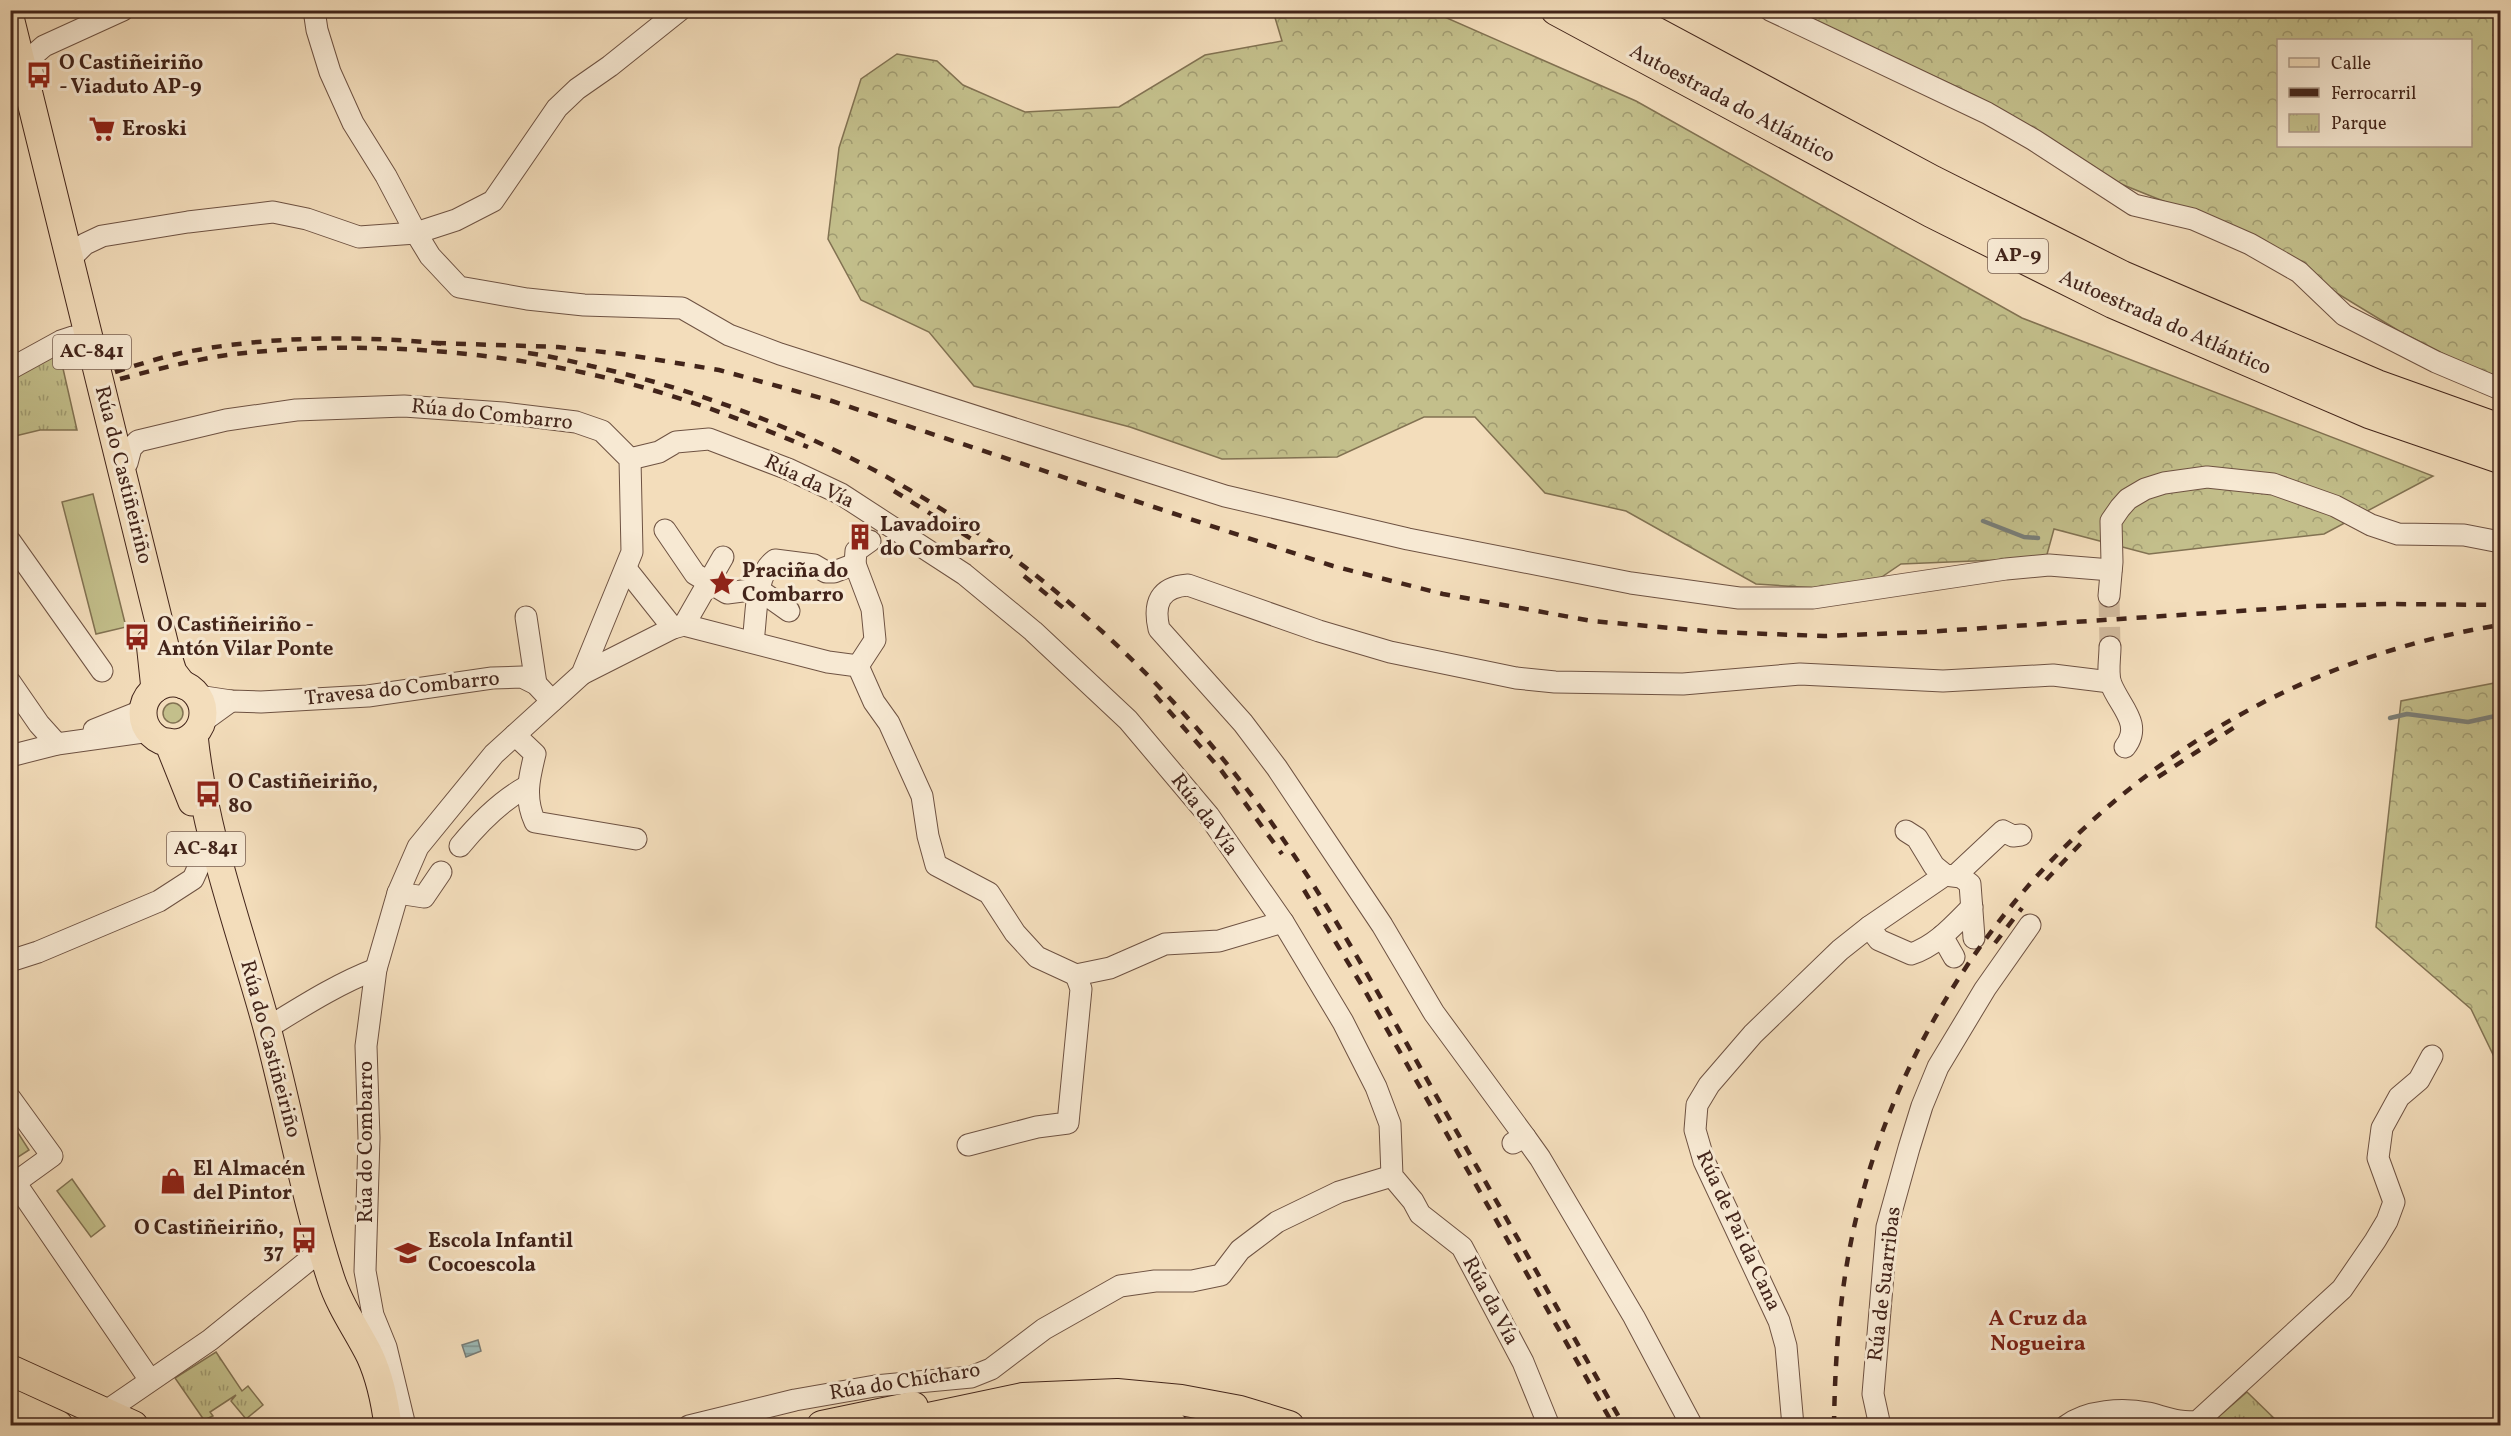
<svg xmlns="http://www.w3.org/2000/svg" width="2511" height="1436" font-family="Vollkorn,serif">
<style>
.green{fill:#c3bf8b;stroke:#827252;stroke-width:1.5}
.forest{fill:url(#forest-crowns);stroke:#827252;stroke-width:1.5;fill-rule:evenodd}
.park{fill:url(#park-tufts);stroke:#827252;stroke-width:1.5}
.water{fill:url(#water-rules);stroke:#797e78;stroke-width:1.5}
.lines{fill:none;stroke-linecap:round;stroke-linejoin:round}
.stream{stroke:#797e78;stroke-width:4.5}
.minor-tunnel{stroke:#d0b89b;stroke-width:21;stroke-dasharray:21 10;stroke-linecap:butt}
.minor-casing{stroke:#6e5242;stroke-width:23}
.major-casing{stroke:#42241a;stroke-width:29}
.highway-casing{stroke:#42241a;stroke-width:32}
.minor{stroke:#f7e9d3;stroke-width:21}
.major{stroke:#f3ddbb;stroke-width:27}
.highway{stroke:#f3ddbb;stroke-width:30}
.rail{stroke:#42241a;stroke-width:4.5;stroke-dasharray:10 10;stroke-linecap:butt}
.labels{text-anchor:middle;dominant-baseline:central;stroke-width:6;stroke-linejoin:round;paint-order:stroke}
.shield{fill:#f7e9d3;stroke:#785f52;stroke-width:1.5}
.shield-label{font-size:20px;font-weight:bold;fill:#42241a}
.poi-label{font-size:21px;font-weight:bold;fill:#42241a;stroke:#f7e9d3;text-anchor:start}
.street-label{font-size:21px;fill:#42241a;stroke:#f7e9d3}
.neighbourhood-label{font-size:22px;font-weight:bold;fill:#7a1f14;stroke:#f7e9d3}
</style>
<defs>
<pattern id="forest-crowns" width="20" height="18" patternUnits="userSpaceOnUse" patternTransform="scale(1.5)"><rect width="20" height="18" fill="#c3bf8b"/><path d="M2 6a3 3 0 1 1 6 0M12 15a3 3 0 1 1 6 0" fill="none" stroke="#a09b71"/></pattern>
<pattern id="park-tufts" width="24" height="20" patternUnits="userSpaceOnUse" patternTransform="scale(1.5)"><rect width="24" height="20" fill="#c3bf8b"/><path d="M3 7l-1-3M5 7V3M7 7l1-3M15 17l-1-3M17 17v-4M19 17l1-3" fill="none" stroke="#a09b71"/></pattern>
<pattern id="water-rules" width="6" height="5" patternUnits="userSpaceOnUse" patternTransform="scale(1.5)"><rect width="6" height="5" fill="#9dbab7"/><path d="M0 2.5h6" fill="none" stroke="#829794"/></pattern>
</defs>
<rect width="100%" height="100%" fill="#f3ddbb"/>
<filter id="stains"><feTurbulence type="fractalNoise" baseFrequency=".00333" numOctaves="4"/><feColorMatrix values="0 0 0 0 .2 0 0 0 0 .09 0 0 0 0 .02 0 0 0 .5 -.17"/></filter>
<radialGradient id="worn" r=".72"><stop offset=".6" stop-color="#630" stop-opacity="0"/><stop offset="1" stop-color="#630" stop-opacity=".3"/></radialGradient>
<g class="green">
<polygon points="93,494 126,627 96,634 62,502"/>
<circle cx="173" cy="713" r="10"/>
<polygon points="11,1122 29,1150 15,1159 11,1153"/>
<polygon points="72,1179 105,1226 91,1237 57,1191"/>
</g>
<g class="forest">
<polygon points="1273,11 1431,11 1636,101 2022,318 2433,476 2324,534 2149,554 2054,529 2046,558 1901,564 1861,591 1756,584 1626,511 1545,493 1475,417 1424,417 1337,457 1222,459 1130,427 974,386 929,332 861,300 828,239 839,148 861,79 897,54 937,61 963,85 1025,112 1119,107 1205,55 1282,41"/>
<path d="M1794,11h706v365l-23,-5 -78,-40 -169,-103 -114,-46 -140,-86zM2278,40h192v106h-192z"/>
<polygon points="2500,682 2500,1069 2471,1009 2376,927 2401,701"/>
</g>
<g class="park">
<polygon points="59,351 77,430 40,430 11,437 11,376"/>
<polygon points="216,1352 242,1391 248,1386 263,1405 246,1419 231,1401 236,1395 210,1412 213,1416 204,1420 175,1378"/>
<polygon points="2247,1392 2281,1425 2209,1425"/>
</g>
<polygon class="water" points="478,1340 481,1351 466,1357 462,1345"/>
<g class="lines">
<g class="stream">
<polyline points="1983,521 2024,537 2038,538"/>
<polyline points="2390,718 2407,714 2468,722 2500,715"/>
</g>
<polyline class="minor-tunnel" points="2109,596 2110,647"/>
<g class="minor-casing">
<g id="minor">
<polyline points="314,10 317,30 330,72 353,123 386,176 416,233 430,256 459,287 527,299 584,305 682,308 729,335 780,354 1225,496 1408,539 1631,583 1739,598 1813,598 2006,569 2049,565 2111,570"/>
<polyline points="1770,10 1987,113 2034,140 2134,205 2193,219 2250,244 2299,272 2344,315 2436,362 2500,389"/>
<polyline points="34,80 29,59 44,46 123,10"/>
<polyline points="75,254 85,244 102,236 188,222 273,212 307,219 359,237 416,233 456,220 493,201 557,108 577,89 610,66 680,10"/>
<polyline points="10,369 61,341 73,337"/>
<polyline points="630,459 659,452 676,442 709,439 788,469 841,494 964,574 1033,631 1128,720 1209,816 1283,922 1343,1022 1376,1087 1390,1124 1392,1176 1413,1201 1420,1214 1462,1247 1523,1362 1549,1426"/>
<polyline points="127,463 131,448 138,441 226,420 296,410 404,406 503,413 576,422 602,431 630,459 632,552 582,674 494,754 418,847 398,893 376,969 366,1046 369,1138 365,1271 373,1315 386,1347 405,1426"/>
<polyline points="665,530 695,574 727,593 758,589 789,611"/>
<polyline points="10,541 102,671"/>
<polyline points="855,564 856,551 870,541"/>
<polyline points="627,570 673,628"/>
<polyline points="2109,596 2112,562 2111,521 2120,508 2128,499 2145,489 2164,483 2207,477 2273,484 2335,506 2371,525 2398,534 2464,535 2500,542"/>
<polyline points="526,617 536,684"/>
<polyline points="684,625 723,557"/>
<path d="M753,641c4,-25 1,-66 22,-81l39,5 12,7h8l21,-8 17,45 3,31 -17,26"/>
<path d="M2110,647c0,11 -3,27 1,37 9,23 32,40 14,63"/>
<polyline points="582,674 673,628 684,625 828,662 858,666 874,702 889,723 922,796 928,836 936,865 989,893 1015,933 1037,957 1076,975 1110,968 1165,944 1219,941 1283,922"/>
<polyline points="10,682 39,724 57,744"/>
<polyline points="198,696 231,701 261,702 368,696 492,678 522,677 536,684 552,701"/>
<polyline points="202,722 231,701"/>
<polyline points="94,730 144,710"/>
<path d="M515,735l20,19c-6,24 -11,44 0,68l101,17"/>
<polyline points="10,756 57,744 150,731"/>
<polyline points="1906,831 1917,838 1934,866 1945,875 1961,877 1970,884 1974,938"/>
<path d="M460,846c18,-22 41,-45 66,-59"/>
<polyline points="1956,875 2003,831 2013,836 2021,835"/>
<polyline points="398,893 424,897 441,872"/>
<path d="M1869,927l10,13 32,14c25,-8 43,-29 61,-47"/>
<polyline points="1942,936 1954,957"/>
<polyline points="10,961 38,952 159,901 193,879 206,850"/>
<path d="M267,1028c36,-22 70,-44 109,-59"/>
<polyline points="10,1098 52,1156 16,1182"/>
<path d="M1525,1137l-91,-124 -52,-88 -105,-157 -34,-45 -84,-94c-6,-26 1,-42 29,-44l131,46 71,21 126,26 39,4 128,2 117,-10 143,7 110,-6 57,7"/>
<polyline points="1513,1143 1525,1137 1540,1158 1634,1317 1692,1426"/>
<polyline points="968,1145 1037,1127 1068,1123 1081,989 1076,975"/>
<polyline points="10,1175 150,1380"/>
<polyline points="105,1412 210,1340 314,1256"/>
<polyline points="689,1426 795,1400 875,1386 971,1377 991,1369 1044,1329 1120,1286 1155,1281 1192,1281 1221,1275 1240,1250 1277,1222 1339,1192 1392,1176"/>
<polyline points="1793,1426 1786,1346 1779,1321 1704,1161 1695,1130 1697,1105 1709,1085 1753,1034 1840,950 1869,927 1945,875"/>
<polyline points="1880,1426 1873,1394 1887,1227 1909,1148 1922,1106 1938,1067 1985,989 2030,925"/>
<path d="M2066,1426c21,-16 57,-18 82,-13 17,4 33,11 50,8l144,-132 33,-48 12,-20 7,-19 -16,-44 4,-30 17,-31 20,-17 13,-24"/>
</g>
</g>
<g class="major-casing">
<g id="major">
<polyline points="10,17 166,650 173,672 183,685"/>
<polyline points="150,642 155,689"/>
<circle cx="173" cy="713" r="30"/>
<path d="M194,735c10,99 46,194 72,289 23,85 38,172 65,255 9,28 26,51 39,77 10,22 15,46 18,70"/>
<polyline points="168,742 192,802"/>
</g>
</g>
<g class="highway-casing">
<g id="highway">
<polyline points="1556,10 1931,212 2113,303 2369,413 2500,458"/>
<polyline points="1614,10 1933,181 2122,276 2377,385 2500,429"/>
<polyline points="10,1370 133,1426"/>
<polyline points="10,1404 58,1426"/>
<polyline points="822,1426 913,1407"/>
<polyline points="891,1426 1023,1398 1117,1394 1181,1400 1240,1411 1289,1426"/>
<polyline points="1006,1426 1118,1420 1172,1426"/>
</g>
</g>
<use href="#minor" class="minor"/>
<use href="#major" class="major"/>
<use href="#highway" class="highway"/>
<g class="rail">
<polyline points="436,343 558,347 622,354 719,370 832,401 1333,566 1443,594 1592,621 1716,632 1824,636 1925,632 2314,606 2390,604 2500,605"/>
<path d="M528,353c22,3 43,8 63,13 69,15 135,37 199,64 189,80 350,214 471,378 65,89 118,187 172,282 64,112 128,224 191,336"/>
<path d="M115,372c22,-7 44,-14 66,-19 85,-17 178,-18 264,-9"/>
<path d="M120,379c38,-10 76,-20 115,-25 142,-16 301,-1 437,42 46,14 91,33 136,51"/>
<polyline points="894,491 973,540"/>
<polyline points="1024,576 1066,610"/>
<polyline points="1155,695 1221,770 1282,854"/>
<polyline points="2158,777 2238,725"/>
<polyline points="2046,880 2087,837"/>
<polyline points="1304,890 1361,984 1614,1426"/>
<polyline points="1995,943 2022,908"/>
<path d="M1834,1426c1,-77 7,-153 27,-227 81,-301 332,-525 639,-574"/>
</g>
</g>
<defs>
<g id="bus-bare" transform="scale(2.07)"><path d="M-5-6H5V4H4V6H2V4H-2V6H-4V4H-5ZM-3.5-4V0h7V-4ZM-3.5 1.2v1.5H-2V1.2ZM2 1.2v1.5H3.5V1.2Z" fill="#8f2418" stroke="#f7e9d3" stroke-width="2.5" paint-order="stroke"/></g>
<g id="supermarket-bare" transform="scale(2.07)"><path d="M-6-5.5h2.5l.6 2H6L4.5 2H-2.5L-4.4-4H-6ZM-1.5 3.2a1.3 1.3 0 1 0 .1 0ZM3 3.2a1.3 1.3 0 1 0 .1 0Z" fill="#8f2418" stroke="#f7e9d3" stroke-width="2.5" paint-order="stroke"/></g>
<g id="building-bare" transform="scale(2.07)"><path d="M-4-6H4V6H1V3H-1V6H-4ZM-2.5-4.3h1.7v1.8h-1.7ZM.8-4.3h1.7v1.8H.8ZM-2.5-1h1.7V.8h-1.7ZM.8-1h1.7V.8H.8Z" fill="#8f2418" stroke="#f7e9d3" stroke-width="2.5" paint-order="stroke"/></g>
<g id="sight-bare" transform="scale(2.07)"><path d="M0-6L1.8-2.2L6-1.7L2.9 1.2L3.7 5.4L0 3.3L-3.7 5.4L-2.9 1.2L-6-1.7L-1.8-2.2Z" fill="#8f2418" stroke="#f7e9d3" stroke-width="2.5" paint-order="stroke"/></g>
<g id="shop-bare" transform="scale(2.07)"><path d="M-5-2.5h2.3a2.7 3.5 0 0 1 5.4 0H5L5.5 6h-11ZM-1.5-2.5h3a1.5 2.3 0 0 0-3 0Z" fill="#8f2418" stroke="#f7e9d3" stroke-width="2.5" paint-order="stroke"/></g>
<g id="school-bare" transform="scale(2.07)"><path d="M0-5L7-2L0 1L-7-2ZM-4 1L0 2.5L4 1V4Q0 6-4 4Z" fill="#8f2418" stroke="#f7e9d3" stroke-width="2.5" paint-order="stroke"/></g>
</defs>
<g fill-rule="evenodd">
<use href="#bus-bare" x="39" y="75"/>
<use href="#supermarket-bare" x="102" y="129"/>
<use href="#building-bare" x="860" y="537"/>
<use href="#sight-bare" x="722" y="583"/>
<use href="#bus-bare" x="137" y="637"/>
<use href="#bus-bare" x="208" y="794"/>
<use href="#shop-bare" x="173" y="1181"/>
<use href="#bus-bare" x="304" y="1240"/>
<use href="#school-bare" x="408" y="1253"/>
</g>
<g class="labels">
<g class="shield">
<rect x="1988" y="239" width="60" height="34" rx="4.5"/>
<rect x="53" y="335" width="78" height="34" rx="4.5"/>
<rect x="167" y="832" width="78" height="34" rx="4.5"/>
</g>
<g class="shield-label">
<text x="2018" y="256">AP-9</text>
<text x="92" y="352">AC-841</text>
<text x="206" y="849">AC-841</text>
</g>
<g class="poi-label">
<text x="59" y="63">O Castiñeiriño<tspan x="59" dy="24">- Viaduto AP-9</tspan></text>
<text x="122" y="129">Eroski</text>
<text x="880" y="525">Lavadoiro<tspan x="880" dy="24">do Combarro</tspan></text>
<text x="742" y="571">Praciña do<tspan x="742" dy="24">Combarro</tspan></text>
<text x="157" y="625">O Castiñeiriño -<tspan x="157" dy="24">Antón Vilar Ponte</tspan></text>
<text x="228" y="782">O Castiñeiriño,<tspan x="228" dy="24">80</tspan></text>
<text x="193" y="1169">El Almacén<tspan x="193" dy="24">del Pintor</tspan></text>
<text x="284" y="1228" text-anchor="end">O Castiñeiriño,<tspan x="284" dy="24">37</tspan></text>
<text x="428" y="1241">Escola Infantil<tspan x="428" dy="24">Cocoescola</tspan></text>
</g>
<g class="street-label">
<text transform="translate(1732 104) rotate(28)">Autoestrada do Atlántico</text>
<text transform="translate(2165 323) rotate(24)">Autoestrada do Atlántico</text>
<text transform="translate(492 415) rotate(6)">Rúa do Combarro</text>
<text transform="translate(123 475) rotate(76)">Rúa do Castiñeiriño</text>
<text transform="translate(809 482) rotate(26)">Rúa da Vía</text>
<text transform="translate(402 689) rotate(-6)">Travesa do Combarro</text>
<text transform="translate(1204 815) rotate(53)">Rúa da Vía</text>
<text transform="translate(270 1049) rotate(75)">Rúa do Castiñeiriño</text>
<text transform="translate(366 1142) rotate(-90)">Rúa do Combarro</text>
<text transform="translate(1738 1231) rotate(65)">Rúa de Pai da Cana</text>
<text transform="translate(1885 1284) rotate(-83)">Rúa de Suarribas</text>
<text transform="translate(1490 1301) rotate(62)">Rúa da Vía</text>
<text transform="translate(905 1382) rotate(-9)">Rúa do Chícharo</text>
</g>
<g class="neighbourhood-label">
<text x="2038" y="1319">A Cruz da<tspan x="2038" dy="25">Nogueira</tspan></text>
</g>
</g>
<rect width="2511" height="1436" fill="none" stroke="#f3ddbb" stroke-width="36"/>
<rect x="12" y="12" width="2487" height="1412" fill="none" stroke="#42241a" stroke-width="3"/>
<rect x="18" y="18" width="2475" height="1400" fill="none" stroke="#42241a" stroke-width="1.5"/>
<rect x="2277" y="39" width="195" height="108" fill="#f7e9d3" stroke="#af9a89" stroke-width="1.5"/>
<rect x="2289" y="58" width="30" height="9" fill="#f3ddbb" stroke="#af9a89" stroke-width="1.5"/>
<text x="2331" y="69" font-size="18" fill="#42241a">Calle</text>
<rect x="2289" y="88" width="30" height="9" fill="#42241a" stroke="#af9a89" stroke-width="1.5"/>
<text x="2331" y="99" font-size="18" fill="#42241a">Ferrocarril</text>
<rect x="2289" y="114" width="30" height="18" fill="url(#park-tufts)" stroke="#af9a89" stroke-width="1.5"/>
<text x="2331" y="129" font-size="18" fill="#42241a">Parque</text>
<rect width="100%" height="100%" filter="url(#stains)"/>
<rect width="100%" height="100%" fill="url(#worn)"/>
</svg>
